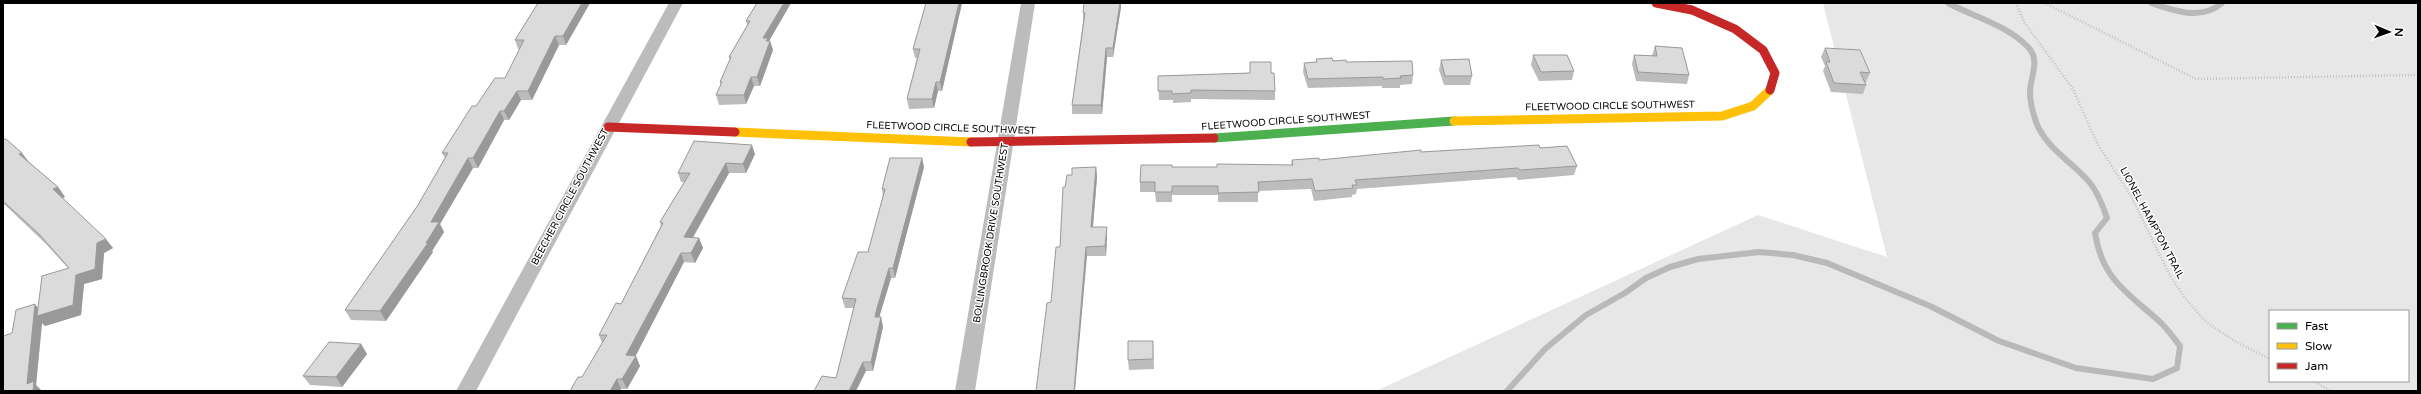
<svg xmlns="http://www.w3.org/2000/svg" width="2421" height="394" font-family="'Varela Round',sans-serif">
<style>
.green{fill:#e7e7e7;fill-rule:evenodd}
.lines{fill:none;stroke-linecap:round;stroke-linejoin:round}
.stream{stroke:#b9b9b9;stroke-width:6}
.path{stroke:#c2c2c2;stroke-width:2.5;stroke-dasharray:1 2;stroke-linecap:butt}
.street{fill:#bcbcbc;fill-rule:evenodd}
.fast{stroke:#4caf50;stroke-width:9}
.slow{stroke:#ffc107;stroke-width:9}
.jam{stroke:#c62828;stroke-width:9}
.wall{fill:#bcbcbc}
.shaded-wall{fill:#999}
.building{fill:#dbdbdb;stroke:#999}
.labels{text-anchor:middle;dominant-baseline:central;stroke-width:3;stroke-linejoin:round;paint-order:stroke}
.street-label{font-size:10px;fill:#000;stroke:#fff}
</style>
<rect width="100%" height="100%" fill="#fff"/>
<path class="green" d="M1823,3h595v388h-1042l382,-176 129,42zM2270,311h138v70h-138z"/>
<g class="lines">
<g class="stream">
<path d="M2151,3c24,8 50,18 71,0"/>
<path d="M1507,391l38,-42 41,-34 39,-22 21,-15 24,-11 28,-8 61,-7 34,3 34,8 103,43 69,35 77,27 77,11 24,-11 3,-22c-7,-9 -13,-18 -22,-26 -32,-28 -56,-42 -63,-87l12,-15c-4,-12 -9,-25 -17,-35 -18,-22 -43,-33 -54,-61 -3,-9 -6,-20 -6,-29 0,-17 11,-32 -2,-46 -21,-22 -54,-30 -80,-44"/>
</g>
<g class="path">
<polyline points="2016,3 2024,22 2073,89 2097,143 2131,196 2170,276 2185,298 2206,322 2236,342 2270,359"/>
<polyline points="2045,3 2196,79 2418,75"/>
<polyline points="2313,381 2331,391"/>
</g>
<g class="street">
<polygon points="669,3 683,3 476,391 456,391"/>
<polygon points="1021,3 1035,3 975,391 955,391"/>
</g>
<polyline class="fast" points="1214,138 1454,121"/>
<g class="slow">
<polyline points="1454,121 1722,116 1753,106 1770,90"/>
<polyline points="735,132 971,142"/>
</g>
<g class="jam">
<polyline points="1656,3 1692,10 1735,29 1763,50 1775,73 1770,90"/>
<polyline points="608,127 735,132"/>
<polyline points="971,142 1214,138"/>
</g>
</g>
<g class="wall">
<polygon points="538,3 590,3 566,45 559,45 532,100 521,100 509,120 504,120 478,168 473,168 440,224 444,232 432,251 433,252 386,321 351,320 345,310 418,205 445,158 442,153 476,106 505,78 520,49 518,49 515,40"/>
<polygon points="757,3 791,3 769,41 770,41 773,50 760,86 754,86 746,104 719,105 716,95 721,86 720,82 730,60 729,57 747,25 746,21"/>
<polygon points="962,3 942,91 938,91 934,108 909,109 907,99 917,58 915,58 913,49"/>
<polygon points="1121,7 1113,57 1107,57 1102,114 1072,114 1072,105 1083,22 1083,13"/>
<polygon points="1655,46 1689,75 1687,84 1636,81 1632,64 1634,55 1652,56"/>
<polygon points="1825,48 1870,73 1866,82 1865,82 1866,85 1863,94 1831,92 1823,71 1825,66 1821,57"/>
<polygon points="1533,55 1574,71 1572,80 1539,81 1531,65"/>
<polygon points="1316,59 1346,62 1413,75 1412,84 1400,85 1400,88 1382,88 1382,86 1308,88 1303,72 1304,63 1316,62"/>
<polygon points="1441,60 1472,76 1470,85 1444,85 1439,70"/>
<polygon points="1250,62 1271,73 1275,91 1275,100 1191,99 1191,102 1173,103 1173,100 1159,100 1158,76 1250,73"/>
<polygon points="3,140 58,187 65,197 62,198 113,248 104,253 102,279 84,284 81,315 45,326 42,323 36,385 42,391 3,391 12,333 38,308 68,268 46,244 3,203"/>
<polygon points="1540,148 1577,166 1574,175 1518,180 1516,177 1357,189 1356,194 1352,195 1352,197 1314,201 1311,189 1258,191 1258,202 1218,202 1218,195 1172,195 1172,202 1156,202 1155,192 1140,192 1140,182 1172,167 1217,167 1291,165 1292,160 1319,160 1421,152"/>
<polygon points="755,154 746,173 729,173 693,238 699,238 703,248 695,263 684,262 635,356 640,366 627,389 621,389 582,377 602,343 599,335 621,304 661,226 660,222 684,182 681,182 678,173"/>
<polygon points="922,158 924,167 895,278 891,278 879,317 881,317 883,327 873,371 866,371 836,378 854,308 845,308 842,298 868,252 883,196 882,189"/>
<polygon points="1096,167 1097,177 1093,227 1107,236 1106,256 1087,256 1051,302 1060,247 1065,187 1072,175"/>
<polygon points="1153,341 1154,369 1129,370 1128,360"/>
<polygon points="361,344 367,354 342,387 310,385 303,376"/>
</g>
<g class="shaded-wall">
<polygon points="582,3 590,3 566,45 563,36"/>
<polygon points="784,3 791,3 769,41 770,44 770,41 773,50 760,86 757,77 763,38"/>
<polygon points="959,3 962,3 942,91 940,82"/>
<polygon points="1120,3 1121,3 1121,7 1113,57 1113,48"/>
<polygon points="555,36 559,45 532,100 528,91"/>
<polygon points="1106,48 1107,57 1102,114 1101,105"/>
<polygon points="751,77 754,86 746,104 744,95"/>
<polygon points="936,82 938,91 934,108 932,99"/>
<polygon points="517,91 521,100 509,120 504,111"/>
<polygon points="500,111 504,120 478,168 473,158"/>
<polygon points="752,145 755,154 746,173 743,164"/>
<polygon points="22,153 29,162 19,154"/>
<polygon points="468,158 473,168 440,224 444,232 432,251 433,252 386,321 380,311 426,243 431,222"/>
<polygon points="922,158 924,167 895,278 893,268"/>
<polygon points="726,163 729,173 687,247 684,237"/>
<polygon points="1096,167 1097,177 1092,237 1091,227"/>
<polygon points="58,187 65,197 60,199 53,189"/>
<polygon points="1107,227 1107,236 1106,256 1105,246"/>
<polygon points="699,238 703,248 695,263 691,253"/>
<polygon points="106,239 113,248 104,253 102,279 84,284 81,315 45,326 42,323 36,385 42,391 33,391 27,384 35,304 43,314 76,275 97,243"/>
<polygon points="1086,247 1087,256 1075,391 1074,391"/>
<polygon points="681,253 684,262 632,363 636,356 640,366 627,389 622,379 626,355"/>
<polygon points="889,268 891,278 879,318 875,317 877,308"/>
<polygon points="881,317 883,327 873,371 871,362"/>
<polygon points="361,344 367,354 342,387 336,377"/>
<polygon points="863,362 866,371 856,391 849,391"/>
<polygon points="617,379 621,389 620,391 610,391"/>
</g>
<g class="building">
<polygon points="538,3 582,3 563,36 555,36 528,91 517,91 504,111 500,111 473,158 468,158 431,222 439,222 426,243 428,243 380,311 345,310 418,205 448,153 442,153 472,106 476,106 495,78 505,78 524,40 515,40"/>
<polygon points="757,3 784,3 763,38 768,38 766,41 770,41 757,77 751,77 744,95 716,95 722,82 720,82 731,57 729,57 750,21 746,21"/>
<polygon points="926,3 959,3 940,82 936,82 932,99 907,99 920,49 913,49"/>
<polygon points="1084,3 1120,3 1113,48 1106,48 1101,105 1072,105 1085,13 1083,13"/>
<polygon points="1655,46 1682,48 1689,75 1638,72 1634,55 1657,56"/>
<polygon points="1825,48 1860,50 1870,73 1860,72 1866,85 1834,83 1826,62 1830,62"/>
<polygon points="1533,55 1567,55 1574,71 1541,72"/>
<polygon points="1332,58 1333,61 1346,60 1346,62 1412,61 1413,75 1400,76 1401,78 1383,79 1383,77 1308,79 1304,63 1317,62 1316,59"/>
<polygon points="1469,59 1472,76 1445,76 1441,60"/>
<polygon points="1250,62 1271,62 1271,73 1274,73 1275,91 1191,90 1191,93 1172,94 1172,91 1158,91 1158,76 1250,73"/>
<polygon points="6,139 22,153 19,154 58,187 53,189 106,239 97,243 95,269 76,275 73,305 37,316 42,276 69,268 39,234 3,201 3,140"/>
<polygon points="694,141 752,145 743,164 726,163 684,237 699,238 691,253 681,253 626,355 636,356 622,379 617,379 610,391 570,391 578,377 582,377 607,335 599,335 616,303 621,304 663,223 660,222 690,173 678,173"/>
<polygon points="1539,145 1540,148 1567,146 1577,166 1520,170 1518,168 1355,180 1357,185 1352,185 1353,188 1315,191 1312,179 1258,182 1259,192 1218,193 1218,186 1172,186 1172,192 1155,192 1155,182 1140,182 1141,165 1172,165 1172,167 1217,167 1217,164 1293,165 1292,160 1319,158 1319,160 1421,150 1421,152"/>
<polygon points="890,158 922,158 893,268 889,268 877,308 875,317 881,317 871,362 863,362 849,391 814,391 822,376 836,378 856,299 842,298 858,252 868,252 885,189 882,189"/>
<polygon points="1096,167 1091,227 1107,227 1105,246 1086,247 1074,391 1036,391 1047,303 1051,302 1056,247 1060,247 1063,187 1065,187 1067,175 1072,175 1072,168"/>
<polygon points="35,304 27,384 34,381 33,391 3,391 3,336 12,333 16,310"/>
<polygon points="1128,341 1153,341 1153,359 1128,360"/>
<polygon points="329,342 361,344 336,377 303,376"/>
</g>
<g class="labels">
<g class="street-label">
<text transform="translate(1610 106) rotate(-1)">FLEETWOOD CIRCLE SOUTHWEST</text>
<text transform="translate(1286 121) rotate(-4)">FLEETWOOD CIRCLE SOUTHWEST</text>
<text transform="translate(951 128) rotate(2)">FLEETWOOD CIRCLE SOUTHWEST</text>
<text transform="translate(570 197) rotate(-62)">BEECHER CIRCLE SOUTHWEST</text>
<text transform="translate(2152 223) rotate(62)">LIONEL HAMPTON TRAIL</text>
<text transform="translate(991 233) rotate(-81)">BOLLINGBROOK DRIVE SOUTHWEST</text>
</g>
</g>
<rect width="2421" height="394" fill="none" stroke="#000000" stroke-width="8"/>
<rect x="2269" y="310" width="140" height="72" fill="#ffffff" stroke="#999999"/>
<rect x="2277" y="323" width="20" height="6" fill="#4caf50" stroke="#999999"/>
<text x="2305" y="330" font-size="12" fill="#000000">Fast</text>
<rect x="2277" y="343" width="20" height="6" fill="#ffc107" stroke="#999999"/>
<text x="2305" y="350" font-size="12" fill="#000000">Slow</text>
<rect x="2277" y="363" width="20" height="6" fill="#c62828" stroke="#999999"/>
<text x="2305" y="370" font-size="12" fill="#000000">Jam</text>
<g transform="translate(2389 32) rotate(92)" stroke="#ffffff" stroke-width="3" paint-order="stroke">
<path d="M0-3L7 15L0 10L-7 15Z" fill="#000000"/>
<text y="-6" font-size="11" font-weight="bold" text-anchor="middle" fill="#000000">N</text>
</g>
</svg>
